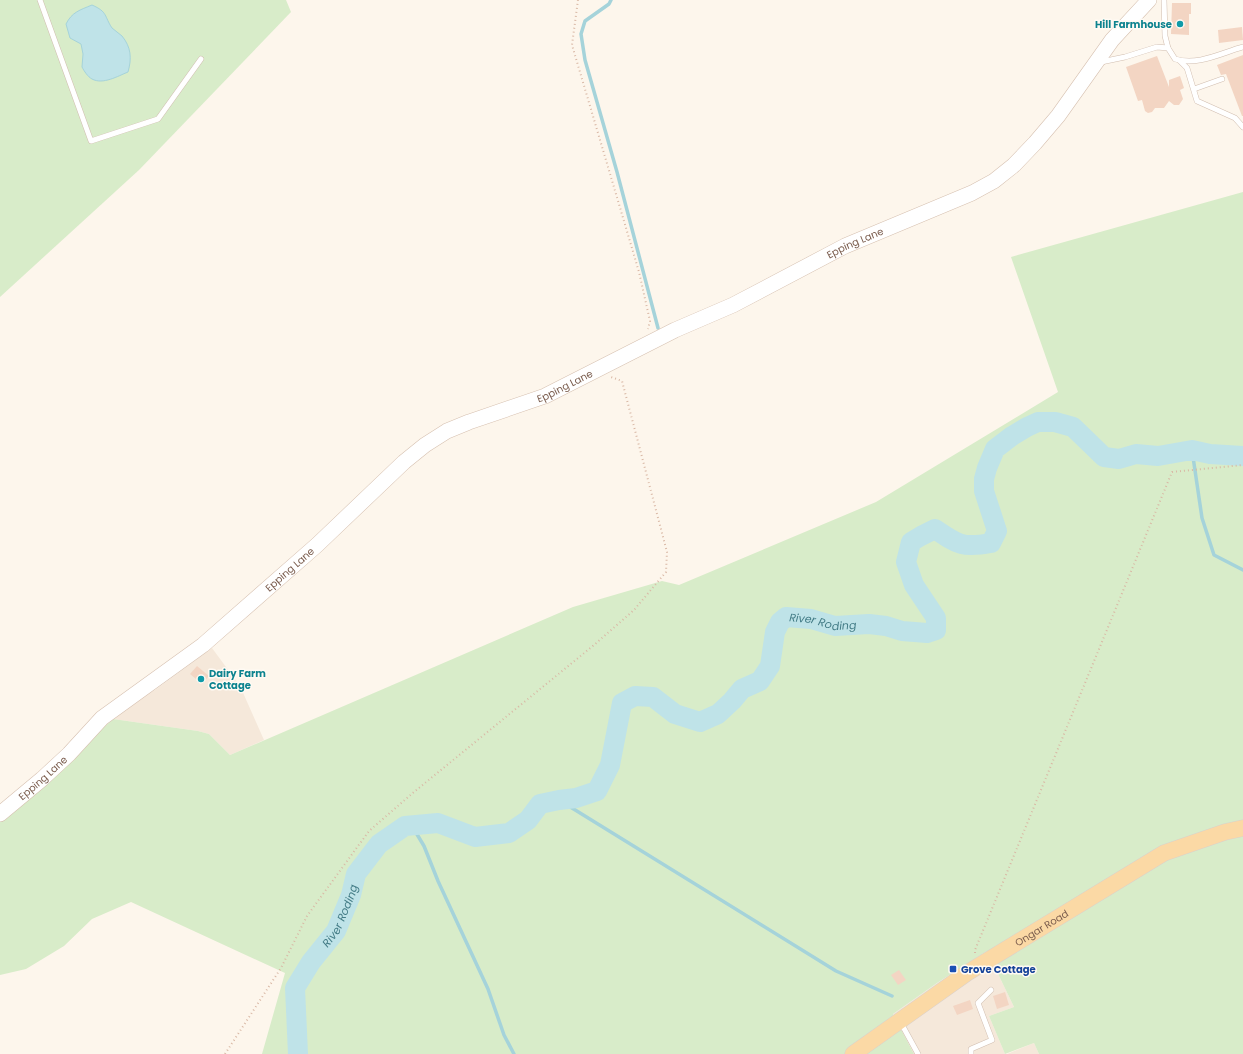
<svg xmlns="http://www.w3.org/2000/svg" width="1243" height="1054" font-family="Poppins,sans-serif">
<style>
.residential{fill:#f5e8da}
.green{fill:#d8ecc9}
.water{fill:#bfe3e8;stroke:#a5d3da}
.lines{fill:none;stroke-linecap:round;stroke-linejoin:round}
.stream{stroke:#a5d3da;stroke-width:3.5}
.river{stroke:#bfe3e8;stroke-width:20}
.building{fill:#f3d5c3}
.lane-casing{stroke:#d1beb0;stroke-width:6}
.secondary-casing{stroke:#d6c0b0;stroke-width:16}
.primary-casing{stroke:#dad1cd;stroke-width:17}
.path{stroke:#d9b8a5;stroke-width:2;stroke-dasharray:1 3;stroke-linecap:butt}
.lane{stroke:#fff;stroke-width:5}
.secondary{stroke:#fff;stroke-width:15}
.primary{stroke:#fbd9a5;stroke-width:16}
.culture-dot{fill:#0f9aa8;stroke:#fffaf3;stroke-width:1.5}
.transit-dot{fill:#1a4fb4;stroke:#fffaf3;stroke-width:1.5}
.labels{text-anchor:middle;dominant-baseline:central;stroke-width:3;stroke-linejoin:round;paint-order:stroke}
.culture-label{font-size:10px;font-weight:bold;fill:#0d838f;stroke:#fffaf3;text-anchor:end}
.street-label{font-size:10px;fill:#7a5c4d;stroke:#fffaf3}
.transit-label{font-size:10px;font-weight:bold;fill:#164399;stroke:#fffaf3;text-anchor:start}
.water-label{font-size:11px;font-style:italic;fill:#437c86;stroke:#fffaf3}
</style>
<rect width="100%" height="100%" fill="#fdf6ec"/>
<g class="residential">
<polygon points="212,648 240,686 264,740 230,755 209,734 198,731 113,719 134,701 155,690"/>
<polygon points="987,951 1014,1007 989,1016 1005,1054 914,1054 893,1014 937,983"/>
<polygon points="1034,1043 1039,1054 1007,1054"/>
</g>
<g class="green">
<polygon points="0,0 286,0 291,12 139,170 0,297"/>
<polygon points="1243,192 1243,1054 1039,1054 1034,1043 1005,1054 989,1016 1014,1007 987,951 937,983 893,1014 914,1054 262,1054 285,973 131,902 92,919 64,946 26,969 0,975 0,821 113,719 198,731 209,734 230,755 573,607 662,581 679,585 876,502 1058,392 1011,257"/>
</g>
<path class="water" d="M92,5c16,7 12,11 20,23 3,3 7,5 10,8 9,11 10,22 6,36 -10,4 -25,13 -36,7 -4,-2 -8,-8 -10,-12l1,-13 -2,-10 -11,-6 -4,-14c6,-12 14,-14 26,-19z"/>
<g class="lines">
<g class="stream">
<polyline points="611,0 609,4 585,21 581,34 585,60 617,172 658,328"/>
<polyline points="1192,450 1202,518 1214,555 1243,570"/>
<polyline points="559,800 836,971 892,996"/>
<polyline points="412,826 424,846 438,881 488,989 504,1035 514,1054"/>
</g>
<path class="river" id="s1" d="M298,1054l-3,-66 16,-26 25,-31 15,-36 5,-21 23,-30 26,-18 33,-3 37,14 34,-4 19,-13 12,-16 19,-4 17,-2 21,-7 13,-26 12,-62 13,-7 18,1 22,17 25,8 18,-8 14,-13 10,-12 18,-8 10,-15 5,-34 5,-10 6,-5 25,2 24,7 34,-2 17,2 16,5 25,2 9,-3v-12l-22,-33 -8,-23 5,-20 10,-6 14,-7c23,16 28,19 56,14l6,-12 -13,-40v-12l3,-11 8,-19 17,-13 15,-9 11,-5h17l18,5 31,30 15,2 17,-5 22,2 34,-6 18,4 33,2"/>
</g>
<g class="building">
<polygon points="1172,3 1191,3 1191,14 1189,14 1189,35 1171,34"/>
<polygon points="1242,27 1243,40 1219,43 1218,30"/>
<polygon points="1243,55 1243,116 1242,116 1226,74 1221,75 1217,65"/>
<polygon points="1157,56 1169,87 1169,80 1180,76 1184,88 1180,90 1183,99 1179,105 1174,105 1169,101 1164,108 1155,108 1152,112 1148,113 1145,111 1142,100 1138,101 1126,67"/>
<polygon points="197,666 209,676 202,684 190,674"/>
<polygon points="899,970 906,980 898,985 891,975"/>
<polygon points="1005,992 1009,1005 997,1009 993,996"/>
<polygon points="970,1000 973,1009 957,1015 953,1006"/>
</g>
<g class="lines">
<g class="lane-casing">
<g id="lane">
<polyline points="40,0 91,141 158,119 201,59"/>
<polyline points="1164,0 1165,36 1168,48"/>
<polyline points="1180,61 1187,68 1197,101 1235,118 1243,127"/>
<path d="M1101,62l24,-5 32,-10 11,1 7,11c23,7 46,-6 68,-12"/>
<polyline points="1194,89 1222,79"/>
<polyline points="901,1023 918,1054"/>
<polyline points="971,1054 971,1049 992,1040 978,1003 991,990"/>
</g>
</g>
<g class="secondary-casing">
<g id="secondary">
<path id="s2" d="M0,814l42,-35 27,-25 33,-36 101,-73 114,-100 87,-83 21,-17 22,-14 22,-9 76,-26 130,-66 58,-25 112,-59 127,-53 22,-12 20,-16 21,-22 23,-27 54,-76 37,-40"/>
</g>
</g>
<g class="primary-casing">
<g id="primary">
<path id="s3" d="M853,1054l114,-81 197,-120 61,-21 18,-4"/>
</g>
</g>
<g class="path">
<polyline points="578,0 572,45 639,272 650,321 648,329"/>
<polyline points="975,953 975,950 1172,472 1243,465"/>
<polyline points="225,1054 281,968 307,916 369,831 414,792 594,645 634,610 666,572 667,552 622,381 611,377"/>
</g>
<use href="#lane" class="lane"/>
<use href="#secondary" class="secondary"/>
<use href="#primary" class="primary"/>
</g>
<g class="culture-dot">
<circle cx="1180" cy="24" r="4"/>
<circle cx="201" cy="679" r="4"/>
</g>
<rect class="transit-dot" x="949" y="965" width="8" height="8" rx="2"/>
<g class="labels">
<g class="culture-label">
<text x="1172" y="24">Hill Farmhouse</text>
<text x="209" y="673" text-anchor="start">Dairy Farm<tspan x="209" dy="12">Cottage</tspan></text>
</g>
<g class="street-label">
<text stroke="none"><textPath href="#s2" startOffset="1040">Epping Lane</textPath></text>
<text stroke="none"><textPath href="#s2" startOffset="716">Epping Lane</textPath></text>
<text stroke="none"><textPath href="#s2" startOffset="380">Epping Lane</textPath></text>
<text stroke="none"><textPath href="#s2" startOffset="56">Epping Lane</textPath></text>
<text stroke="none"><textPath href="#s3" startOffset="227">Ongar Road</textPath></text>
</g>
<g class="transit-label">
<text x="961" y="969">Grove Cottage</text>
</g>
<g class="water-label">
<text stroke="none"><textPath href="#s1" startOffset="837">River Roding</textPath></text>
<text stroke="none"><textPath href="#s1" startOffset="152">River Roding</textPath></text>
</g>
</g>
</svg>
